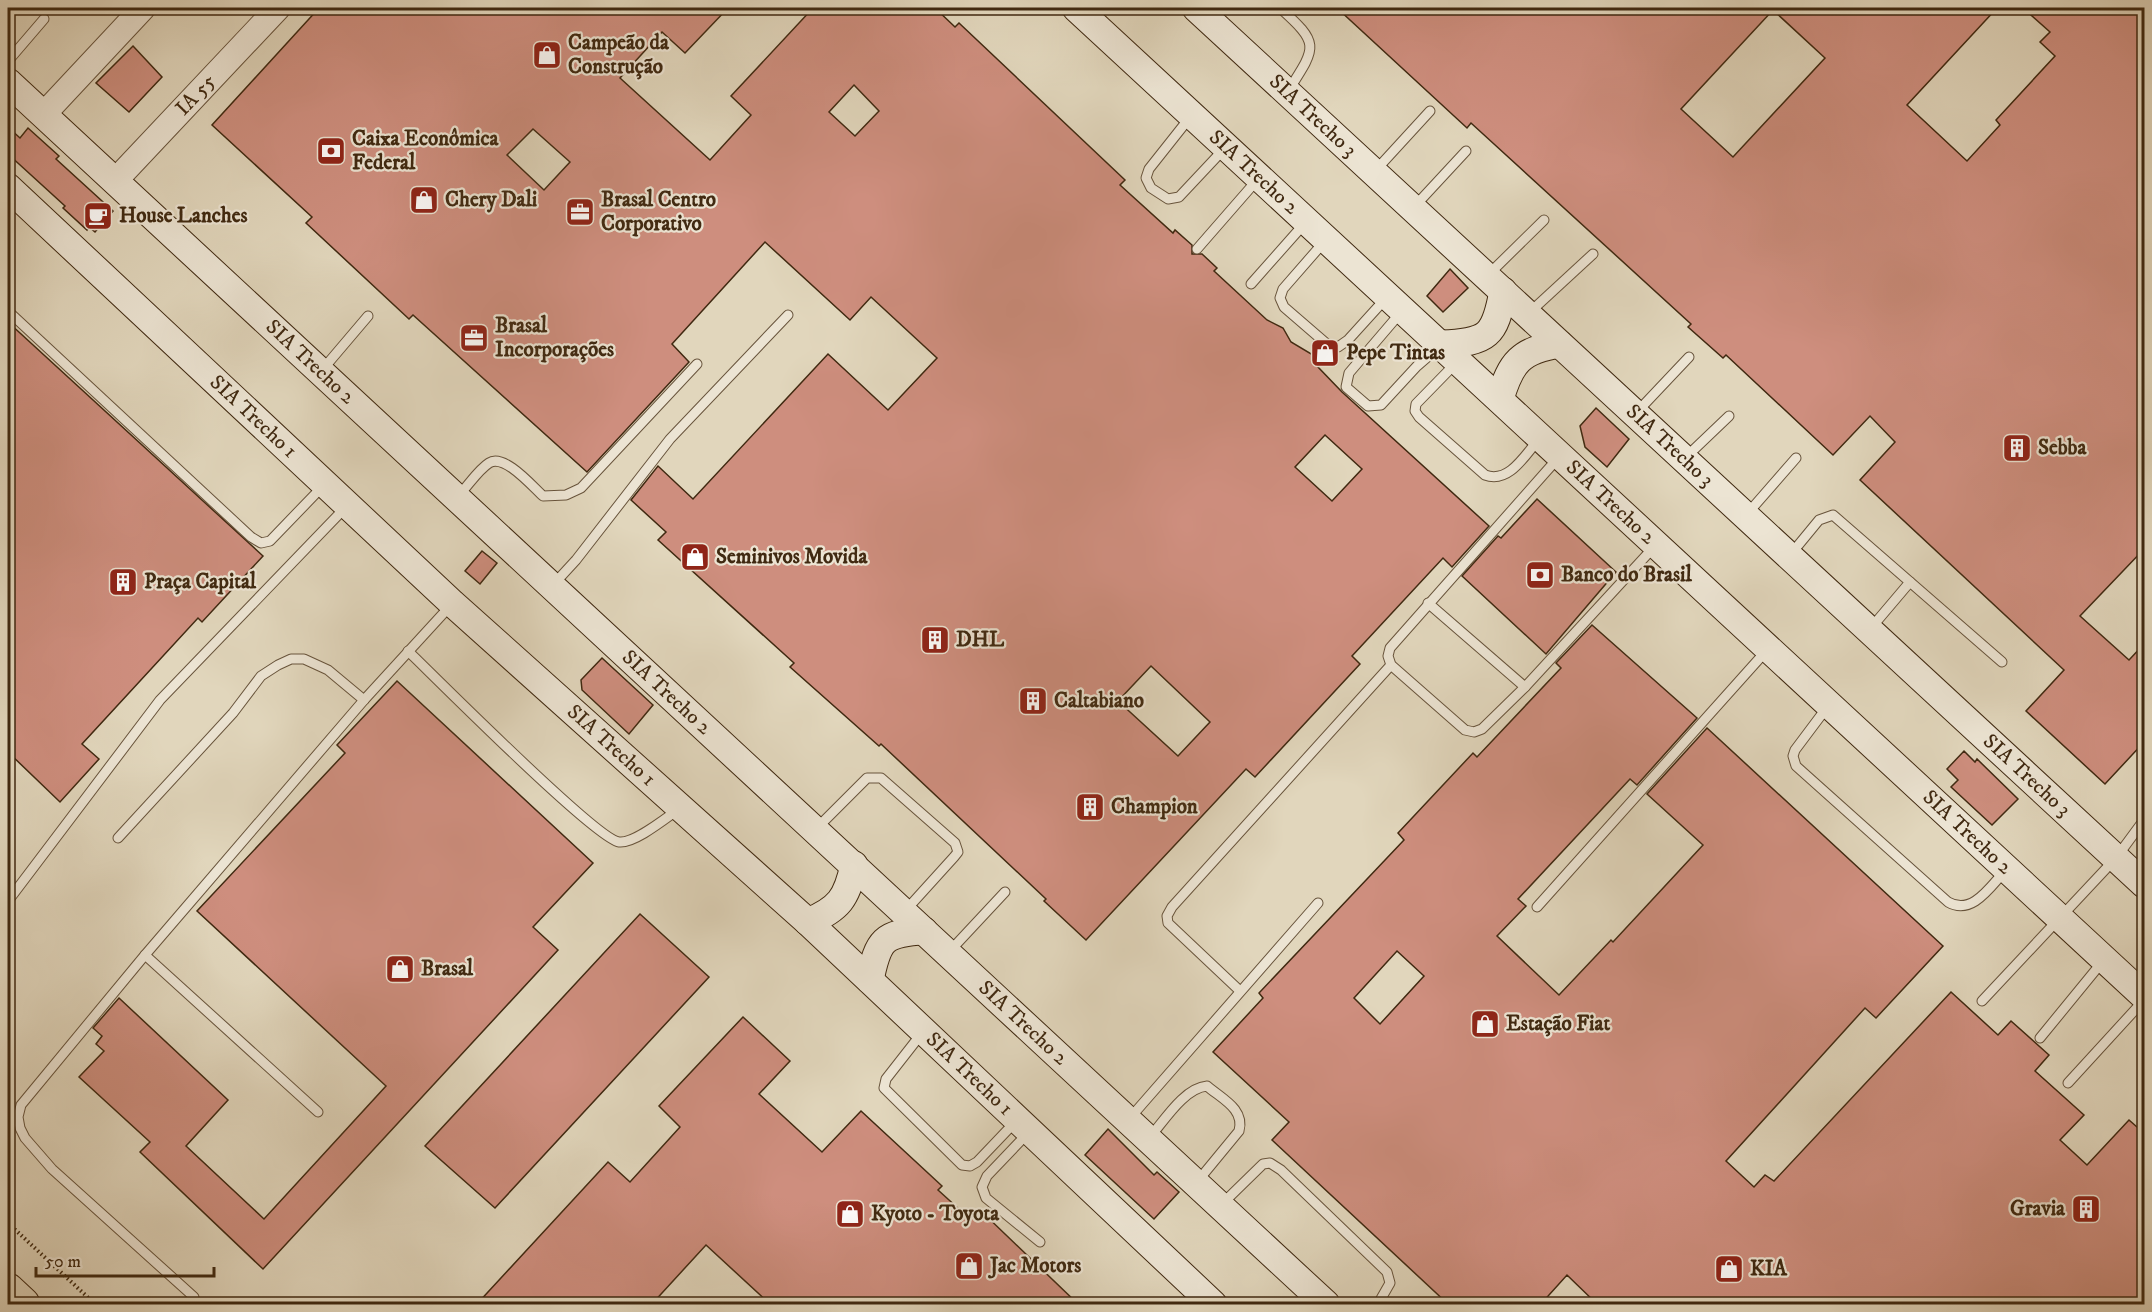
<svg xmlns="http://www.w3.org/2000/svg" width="2152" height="1312" font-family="'IM FELL DW Pica',serif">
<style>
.building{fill:#ce8e7e;stroke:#402911;stroke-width:1.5;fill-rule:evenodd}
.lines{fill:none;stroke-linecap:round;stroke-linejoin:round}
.service-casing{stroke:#68543c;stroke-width:11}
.tertiary-casing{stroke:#68543c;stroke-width:26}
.secondary-casing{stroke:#402911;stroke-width:29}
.trunk-casing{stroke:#402911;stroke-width:35}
.path{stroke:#402911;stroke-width:4;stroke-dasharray:1.5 3;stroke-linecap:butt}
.service{stroke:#ece4d3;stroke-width:9}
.tertiary{stroke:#ece4d3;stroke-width:24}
.secondary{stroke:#ece4d3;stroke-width:27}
.trunk{stroke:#e1d6bc;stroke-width:33}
.labels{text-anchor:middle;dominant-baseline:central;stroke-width:4.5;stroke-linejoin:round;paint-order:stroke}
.poi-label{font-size:21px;font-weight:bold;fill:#402911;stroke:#ece4d3;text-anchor:start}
.street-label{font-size:21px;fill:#402911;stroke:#ece4d3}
</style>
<rect width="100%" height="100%" fill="#e1d6bc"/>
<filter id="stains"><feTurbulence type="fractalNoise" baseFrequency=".00333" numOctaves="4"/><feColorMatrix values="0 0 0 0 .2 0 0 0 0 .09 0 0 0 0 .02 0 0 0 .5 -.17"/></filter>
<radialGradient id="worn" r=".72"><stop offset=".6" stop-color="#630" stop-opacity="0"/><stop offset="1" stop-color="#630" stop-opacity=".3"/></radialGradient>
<g class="building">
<path d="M319,8h409l-43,45 -23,-21 -42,46 90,82 41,-45 -20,-19 82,-88h122l20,19 4,-4 166,157 -5,5 53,48 2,-3 17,15v9h10l15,14 -3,3 53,49 16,8 8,14 22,13 5,12 24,25 147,134 -37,41 -9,-9 -91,98 8,8 -105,113 -9,-8 -160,171 -42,-39 2,-2 -165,-155 -2,2 -89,-79 4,-4 -136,-123 8,-8 -35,-32 27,-34 35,33 135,-145 60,56 49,-52 -66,-61 -21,23 -85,-78 -93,102 17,18 -102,110 -174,-157 -4,4 -103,-96 6,-6 -100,-92zM854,85l25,26 -24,25 -26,-24zM533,129l37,33 -26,28 -37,-35zM1325,435l37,34 -30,32 -37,-34zM1151,666l59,56 -32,34 -60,-55z"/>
<path d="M1337,8h660l-90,97 60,56 33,-36 -4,-5 59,-64 -15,-14 10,-10 -27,-24h122v540l-65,68 49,44 16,-17v98l-40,43 -79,-73 38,-41 -204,-190 35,-38 -25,-26 -37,39 -107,-100 -3,3 -35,-31 3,-3 -220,-201 -4,5zM1773,10l52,48 -92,99 -52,-48z"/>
<polygon points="133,46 162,77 129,112 96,83"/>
<polygon points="8,127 20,138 28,128 59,156 56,159 113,211 95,232 89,227 87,230 63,208 65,206 8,154"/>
<polygon points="1450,269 1468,288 1443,312 1427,296"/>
<polygon points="8,322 263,556 202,622 198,618 82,744 99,759 60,802 8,752"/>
<polygon points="1596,408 1629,439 1607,467 1585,447 1580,426"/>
<polygon points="1537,499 1616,572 1546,654 1462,576 1498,536 1501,538"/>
<polygon points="482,551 497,563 480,584 465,571"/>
<path d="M1592,625l105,93 -60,67 -7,-6 -112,120 8,7 -29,30 62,59 52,-55 2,2 90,-97 -56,-51 60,-66 236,218 -67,72 -11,-10 -139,153 28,26 11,-12 9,6 177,-189 47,43 13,-14 38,34 -14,16 49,44 -24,25 27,25 42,-45 16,14v160l-10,11h-537l-31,-30 -27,30h-91l-177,-165 17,-18 -76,-70 50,-54 -4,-5 145,-153 -6,-7 75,-80 4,4 84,-89 -5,-5zM1397,951l27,25 -44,48 -26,-26z"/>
<polygon points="602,658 653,705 629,734 582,690 581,680"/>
<polygon points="397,681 593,863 533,927 558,950 263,1269 140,1152 150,1142 79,1077 104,1051 96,1044 102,1036 93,1028 119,998 228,1100 186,1146 264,1219 386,1086 197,911 345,753 337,745"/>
<polygon points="1964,751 1975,762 1977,759 2018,799 1992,825 1951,787 1958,780 1947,769"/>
<polygon points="640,914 709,977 495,1208 425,1146"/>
<polygon points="743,1017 790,1061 759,1094 822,1152 861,1111 942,1186 938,1190 970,1219 979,1209 1079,1305 771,1305 706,1245 651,1305 476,1305 608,1162 630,1182 680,1127 659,1106"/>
<polygon points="1108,1129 1154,1175 1157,1172 1179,1192 1154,1219 1085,1155"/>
</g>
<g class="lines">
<g class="service-casing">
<g id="service">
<path d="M1280,8c40,36 37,38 8,83"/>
<polyline points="8,61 44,19"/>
<polyline points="1191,116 1149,169 1146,178 1151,188 1168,199 1179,197 1225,148"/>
<polyline points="1375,171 1430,111"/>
<polyline points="1415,206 1466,151"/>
<polyline points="1324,242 1283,289 1280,298 1284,307 1328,345 1338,347 1348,340 1387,297"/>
<polyline points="1197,249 1258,179"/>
<polyline points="1488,275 1544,220"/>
<polyline points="1251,284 1305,223"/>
<polyline points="8,311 251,537 261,543 270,541 323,486"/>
<polyline points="1402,311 1349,373 1346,387 1368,406 1381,405 1417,366 1439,347"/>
<polyline points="1529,313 1593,254"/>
<path d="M1457,362l-41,42 -1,7 4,6 66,58c24,9 40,-20 54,-36"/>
<polyline points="323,369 368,316"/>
<polyline points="1637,412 1689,357"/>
<polyline points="1559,457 1390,648 1388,656 1391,665 1465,730 1474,732 1482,729 1525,687 1654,547"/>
<polyline points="1685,458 1729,416"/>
<path d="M459,495c9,-9 19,-25 30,-32 15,-10 43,23 54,33l23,-1 15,-7 116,-124"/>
<polyline points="1748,513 1796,458"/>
<polyline points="1791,554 1819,520 1833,515 2002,662"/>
<polyline points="553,585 576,560 670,439 788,315"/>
<polyline points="1428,603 1525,687"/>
<polyline points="1871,628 1910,582"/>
<path d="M408,651c29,28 188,188 211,191 15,2 47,-24 60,-33"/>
<path d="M1828,706l-33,44 -2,6 3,10 152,136c24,14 42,-15 57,-31"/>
<polyline points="817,828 867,778 881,778 955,843 958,852 954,857 906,910"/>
<polyline points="118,838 233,713 261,676 278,665 291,659 304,659 328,670 364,700"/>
<polyline points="8,901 160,700 345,508"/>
<polyline points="1537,907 1767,650"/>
<polyline points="949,952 1005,892"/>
<polyline points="145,955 318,1112"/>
<polyline points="1240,991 1168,923 1167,916 1172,907 1391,665"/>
<polyline points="1982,1001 2116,858 2144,820"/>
<polyline points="922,1033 886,1079 884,1088 962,1165 970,1166 977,1162 1016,1121"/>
<polyline points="2040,1038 2103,961"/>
<polyline points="2068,1083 2144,1000"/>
<polyline points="1130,1118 1318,903"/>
<polyline points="1028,1133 987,1176 982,1187 986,1198 1040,1242"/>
<path d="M1150,1137c14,-16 34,-49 57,-51 15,13 38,23 32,45l-42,51"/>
<polyline points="1222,1204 1263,1164 1270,1163 1281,1170 1387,1272 1390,1283 1378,1304"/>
<polyline points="194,1297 52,1169 25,1138 20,1128 18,1117 21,1105 145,955 364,700 451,605"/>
</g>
</g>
<g class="tertiary-casing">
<g id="tertiary">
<polyline points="43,115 143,8"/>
<path id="s1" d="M115,181l163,-173"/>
</g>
</g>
<g class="secondary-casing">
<g id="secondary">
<path id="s2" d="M1076,8l1068,988"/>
<path id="s3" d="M1196,8l948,876"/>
<path id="s4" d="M8,82l1318,1222"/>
<path id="s5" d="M8,187l444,416 356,319 405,382"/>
<path d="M1442,344c46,-2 53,-8 61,-53"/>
<path d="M1500,399c11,-37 20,-48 59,-55"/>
<path d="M808,922c31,-13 39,-24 46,-57"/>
<path d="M870,980c8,-40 13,-47 54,-49"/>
</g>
</g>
<g class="trunk-casing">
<polyline id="trunk" points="8,1290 23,1304"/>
</g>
<polyline class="path" points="8,1223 95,1304"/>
<use href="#service" class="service"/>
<use href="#tertiary" class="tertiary"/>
<use href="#secondary" class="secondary"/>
<use href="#trunk" class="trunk"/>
</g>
<defs>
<g id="shop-square" transform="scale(1.5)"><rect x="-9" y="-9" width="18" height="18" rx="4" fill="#8f2418" stroke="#ece4d3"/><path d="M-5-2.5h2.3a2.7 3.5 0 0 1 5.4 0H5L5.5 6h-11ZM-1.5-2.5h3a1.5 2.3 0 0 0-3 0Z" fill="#fff"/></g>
<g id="bank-square" transform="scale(1.5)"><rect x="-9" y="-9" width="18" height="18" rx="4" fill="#8f2418" stroke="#ece4d3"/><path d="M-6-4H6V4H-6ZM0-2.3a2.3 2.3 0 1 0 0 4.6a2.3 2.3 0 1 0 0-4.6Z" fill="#fff"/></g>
<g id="office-square" transform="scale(1.5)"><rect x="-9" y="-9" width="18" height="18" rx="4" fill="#8f2418" stroke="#ece4d3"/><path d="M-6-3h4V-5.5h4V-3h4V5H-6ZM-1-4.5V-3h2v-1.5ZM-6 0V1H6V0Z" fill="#fff"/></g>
<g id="cafe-square" transform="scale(1.5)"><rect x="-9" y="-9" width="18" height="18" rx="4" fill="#8f2418" stroke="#ece4d3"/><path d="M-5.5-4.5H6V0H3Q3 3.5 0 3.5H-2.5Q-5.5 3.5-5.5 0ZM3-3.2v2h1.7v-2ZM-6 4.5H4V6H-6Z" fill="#fff"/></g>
<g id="building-square" transform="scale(1.5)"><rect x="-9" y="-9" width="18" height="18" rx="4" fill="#8f2418" stroke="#ece4d3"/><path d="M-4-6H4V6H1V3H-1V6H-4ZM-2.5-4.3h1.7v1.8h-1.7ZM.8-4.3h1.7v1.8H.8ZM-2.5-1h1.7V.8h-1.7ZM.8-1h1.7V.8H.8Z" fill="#fff"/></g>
</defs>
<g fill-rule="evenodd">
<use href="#shop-square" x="547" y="55"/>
<use href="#bank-square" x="331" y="151"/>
<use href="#shop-square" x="424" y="200"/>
<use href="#office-square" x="580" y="212"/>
<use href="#cafe-square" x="98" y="216"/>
<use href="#office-square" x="474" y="338"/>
<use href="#shop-square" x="1325" y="353"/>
<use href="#building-square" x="2017" y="448"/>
<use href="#shop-square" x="695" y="557"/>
<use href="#bank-square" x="1540" y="575"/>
<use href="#building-square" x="123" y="582"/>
<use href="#building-square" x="935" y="640"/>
<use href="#building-square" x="1033" y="701"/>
<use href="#building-square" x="1090" y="807"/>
<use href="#shop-square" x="400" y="969"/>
<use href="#shop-square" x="1485" y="1024"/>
<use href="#building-square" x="2086" y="1209"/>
<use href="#shop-square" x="850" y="1214"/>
<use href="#shop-square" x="969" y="1266"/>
<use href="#shop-square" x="1729" y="1269"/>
</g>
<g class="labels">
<g class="poi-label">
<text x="568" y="43">Campeão da<tspan x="568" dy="24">Construção</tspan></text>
<text x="352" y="139">Caixa Econômica<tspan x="352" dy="24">Federal</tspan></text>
<text x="445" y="200">Chery Dali</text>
<text x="601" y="200">Brasal Centro<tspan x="601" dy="24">Corporativo</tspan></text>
<text x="119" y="216">House Lanches</text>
<text x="495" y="326">Brasal<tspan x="495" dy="24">Incorporações</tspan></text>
<text x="1346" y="353">Pepe Tintas</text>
<text x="2038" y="448">Sebba</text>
<text x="716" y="557">Seminivos Movida</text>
<text x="1561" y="575">Banco do Brasil</text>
<text x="144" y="582">Praça Capital</text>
<text x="956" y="640">DHL</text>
<text x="1054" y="701">Caltabiano</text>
<text x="1111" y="807">Champion</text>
<text x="421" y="969">Brasal</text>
<text x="1506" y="1024">Estação Fiat</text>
<text x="2065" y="1209" text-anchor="end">Gravia</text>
<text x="871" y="1214">Kyoto - Toyota</text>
<text x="990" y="1266">Jac Motors</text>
<text x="1750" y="1269">KIA</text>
</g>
<g class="street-label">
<text stroke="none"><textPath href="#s1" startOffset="118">IA 55</textPath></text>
<text stroke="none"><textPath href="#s3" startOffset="159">SIA Trecho 3</textPath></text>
<text stroke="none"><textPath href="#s2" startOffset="242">SIA Trecho 2</textPath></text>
<text stroke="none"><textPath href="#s4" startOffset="412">SIA Trecho 2</textPath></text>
<text stroke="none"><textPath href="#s5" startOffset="336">SIA Trecho 1</textPath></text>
<text stroke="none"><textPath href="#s3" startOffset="645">SIA Trecho 3</textPath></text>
<text stroke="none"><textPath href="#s2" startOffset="728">SIA Trecho 2</textPath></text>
<text stroke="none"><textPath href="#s4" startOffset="898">SIA Trecho 2</textPath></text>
<text stroke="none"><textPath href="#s5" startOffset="822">SIA Trecho 1</textPath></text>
<text stroke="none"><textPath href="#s3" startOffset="1131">SIA Trecho 3</textPath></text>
<text stroke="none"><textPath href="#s2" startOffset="1214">SIA Trecho 2</textPath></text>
<text stroke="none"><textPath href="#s4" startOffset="1384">SIA Trecho 2</textPath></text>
<text stroke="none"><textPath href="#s5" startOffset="1308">SIA Trecho 1</textPath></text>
</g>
</g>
<rect width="2152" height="1312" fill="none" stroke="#e1d6bc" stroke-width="30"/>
<rect x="9" y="9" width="2134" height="1294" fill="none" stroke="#402911" stroke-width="3"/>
<rect x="15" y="15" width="2122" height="1282" fill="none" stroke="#402911" stroke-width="1.5"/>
<path d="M36 1267v9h178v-9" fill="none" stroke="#402911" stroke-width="3"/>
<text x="45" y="1267" font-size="18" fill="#402911" stroke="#ece4d3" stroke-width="4.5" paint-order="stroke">50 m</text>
<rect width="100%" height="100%" filter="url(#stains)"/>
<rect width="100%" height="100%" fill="url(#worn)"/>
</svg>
